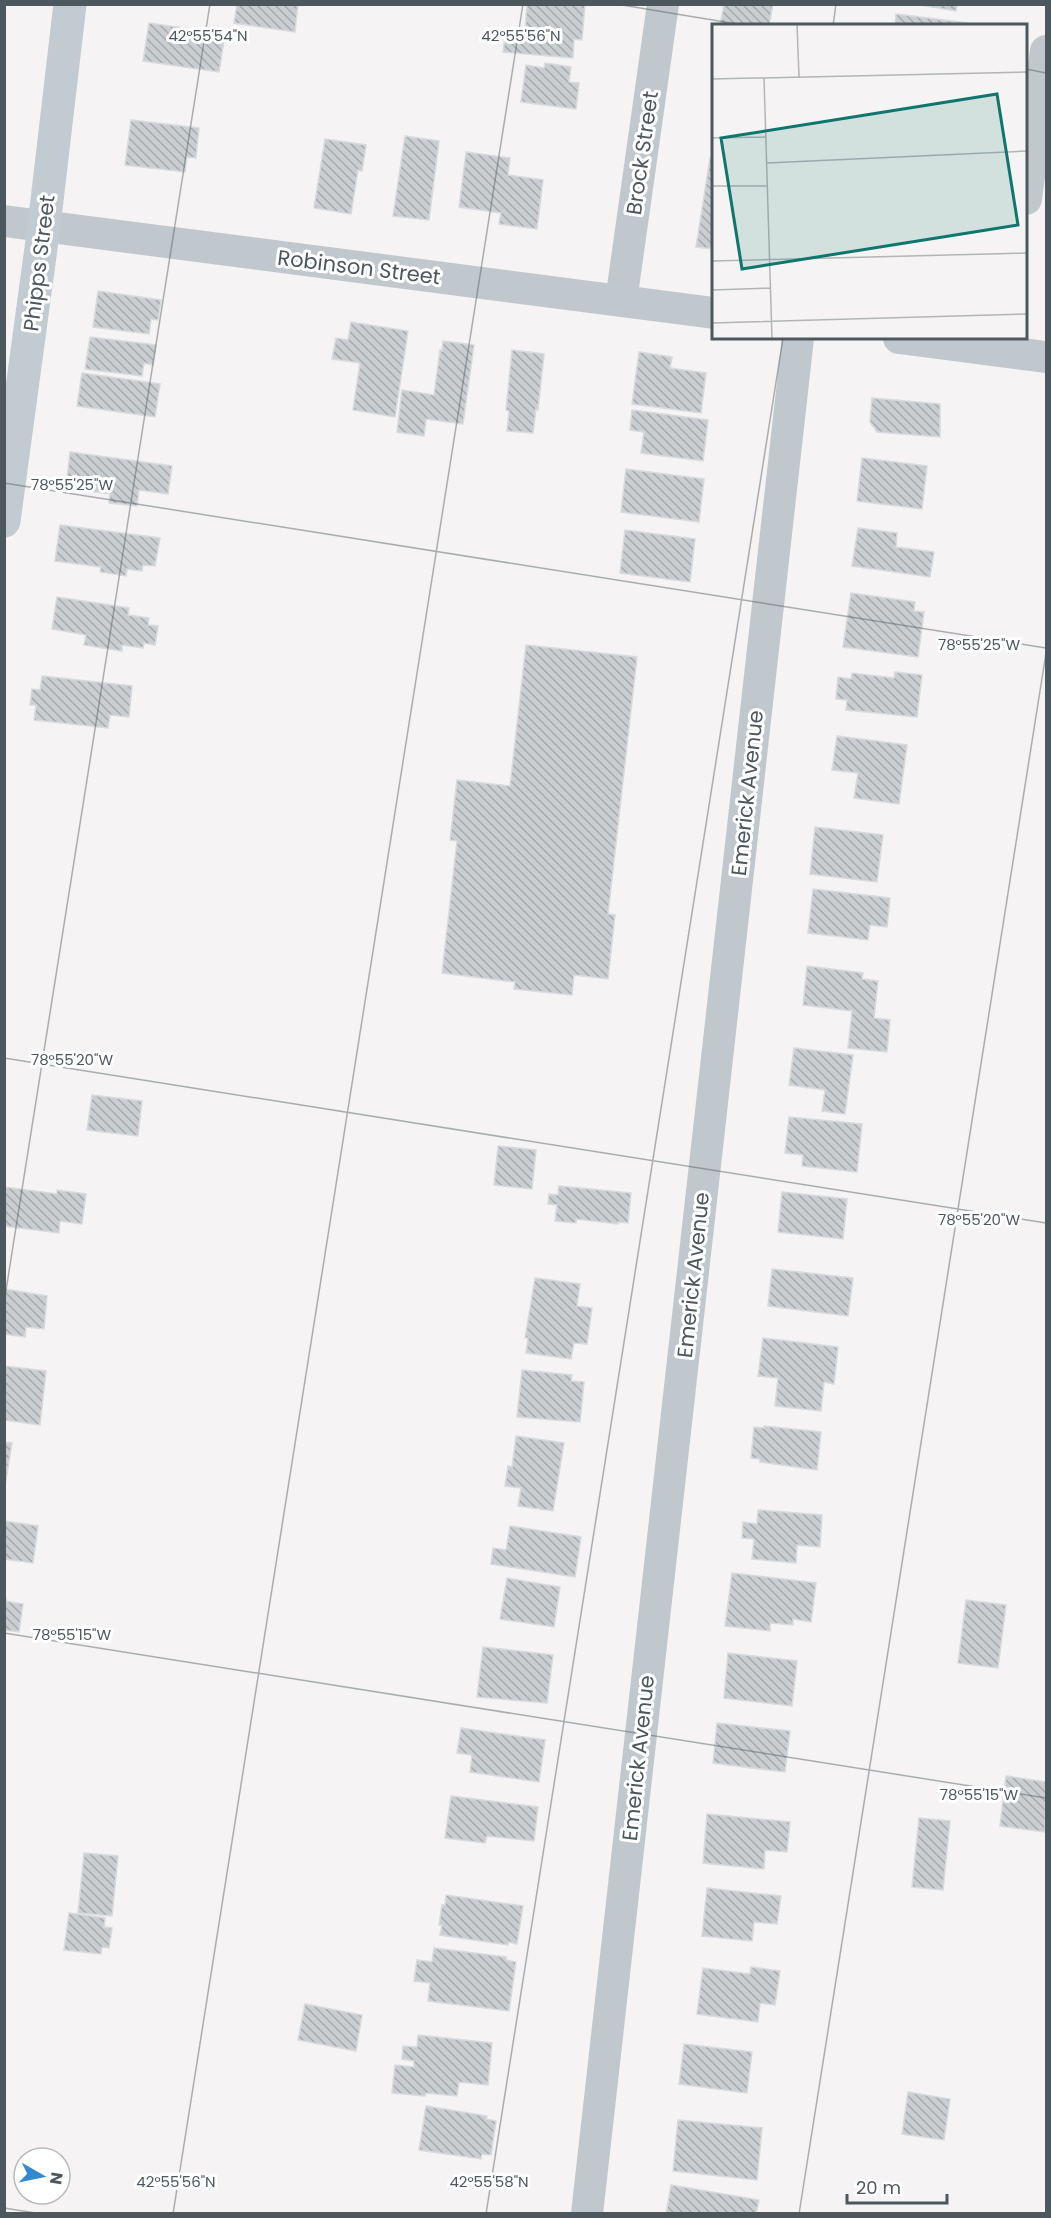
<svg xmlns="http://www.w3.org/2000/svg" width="1051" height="2218" font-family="Poppins,sans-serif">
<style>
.building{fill:url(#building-back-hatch);stroke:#d8dadd;stroke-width:1.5}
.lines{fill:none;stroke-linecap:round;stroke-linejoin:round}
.street{stroke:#c1c8cd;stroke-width:32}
.secondary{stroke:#c1cbd1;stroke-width:33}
.ticks{fill:none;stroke:#4d585e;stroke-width:1.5;stroke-opacity:0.45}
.labels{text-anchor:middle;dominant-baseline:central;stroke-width:6;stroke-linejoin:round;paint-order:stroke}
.street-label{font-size:21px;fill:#4d585e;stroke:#fff}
.inset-road{fill:none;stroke:#b2b5b7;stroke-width:1.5}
.view{fill:#0f766e;fill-opacity:0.15;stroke:#0f766e;stroke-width:3}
.inset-edge{fill:none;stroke:#4d585e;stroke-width:3}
.ticks-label{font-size:15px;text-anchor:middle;fill:#4d585e;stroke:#fff;stroke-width:6;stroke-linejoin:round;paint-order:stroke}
</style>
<defs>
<pattern id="building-back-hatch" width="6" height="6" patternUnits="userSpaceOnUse" patternTransform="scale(1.5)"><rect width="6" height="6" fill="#caced1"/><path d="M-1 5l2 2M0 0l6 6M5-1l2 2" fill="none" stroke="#a6aaad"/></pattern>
</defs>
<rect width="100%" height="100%" fill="#f5f3f3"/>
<g class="building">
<polygon points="237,4 298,4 295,32 234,23"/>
<polygon points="527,4 585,4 582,40 574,39 573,58 503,52 506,29 525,31"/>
<polygon points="724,4 773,4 769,26 720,26"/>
<polygon points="914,4 957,4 956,11"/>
<polygon points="896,14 968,23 969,26 895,26"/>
<polygon points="149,23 225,34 219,72 143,61"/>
<polygon points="545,63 571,67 569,82 579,83 576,109 521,102 526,65 544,68"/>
<polygon points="131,120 199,128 196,158 187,157 185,172 125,165"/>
<polygon points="405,136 439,141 429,220 393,216"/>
<polygon points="325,139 366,145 362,171 358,170 351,214 314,208"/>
<polygon points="466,152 510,158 508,175 543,180 537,229 499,224 501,213 459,207"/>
<polygon points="710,158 714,158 714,249 696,247"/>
<polygon points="98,291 161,300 158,320 151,319 149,334 93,327"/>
<polygon points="351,322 408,331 395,417 353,410 360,363 332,359 336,338 348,340"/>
<polygon points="90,337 156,345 153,365 144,363 142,376 85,369"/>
<polygon points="443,341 474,345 463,424 426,419 424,436 397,432 402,390 434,395 440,350 442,351"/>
<polygon points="512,350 544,354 538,410 536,409 533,433 507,431 509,411 506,410"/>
<polygon points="639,352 672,357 670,368 706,373 701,413 632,404"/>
<polygon points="82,373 160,384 155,417 77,406"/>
<polygon points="872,398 940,404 940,437 877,432 870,422"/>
<polygon points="632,410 708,420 703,461 641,453 644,432 630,430"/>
<polygon points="70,452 172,466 168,494 139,490 137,506 109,503 110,494 66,488"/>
<polygon points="862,458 927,466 922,509 857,501"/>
<polygon points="626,469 704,479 699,522 621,512"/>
<polygon points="60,525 160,538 155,566 143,565 142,571 127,569 126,576 100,572 101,567 55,561"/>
<polygon points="858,528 897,533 896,547 934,552 930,577 852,566"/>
<polygon points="625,530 695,539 690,582 620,573"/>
<polygon points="851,593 915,602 914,611 924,612 918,657 843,647"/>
<polygon points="57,597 129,608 128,615 149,618 148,625 158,626 155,645 144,643 143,648 122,645 122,651 84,645 86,635 52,629"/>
<polygon points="526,645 637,657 608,914 615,915 608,979 574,975 572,995 514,989 515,982 442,973 457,841 450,840 457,780 510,786"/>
<polygon points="895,672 922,675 917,717 846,710 847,700 836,699 838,677 851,679 852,673 894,678"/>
<polygon points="42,676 132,686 129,717 110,715 108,728 34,720 36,705 30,705 32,689 40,690"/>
<polygon points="837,736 907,745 899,804 854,798 858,773 832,770"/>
<polygon points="815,827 883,835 877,882 810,874"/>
<polygon points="813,889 890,898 887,927 870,925 868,940 808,933"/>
<polygon points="807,966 863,973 862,979 878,981 874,1018 890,1020 887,1052 848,1048 852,1011 803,1005"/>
<polygon points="794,1048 853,1055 845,1114 822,1111 825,1090 789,1085"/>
<polygon points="92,1095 142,1101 138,1136 87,1130"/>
<polygon points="789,1117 862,1124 857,1172 802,1166 803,1155 785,1153"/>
<polygon points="498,1146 536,1150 532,1189 494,1185"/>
<polygon points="559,1186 631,1193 628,1223 618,1222 618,1224 576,1219 576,1223 555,1221 557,1205 548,1204 549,1194 558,1195"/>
<polygon points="4,1187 57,1194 57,1190 86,1194 82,1224 60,1221 59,1233 4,1226"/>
<polygon points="782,1192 847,1199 843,1239 778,1232"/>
<polygon points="772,1269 853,1278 848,1316 768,1306"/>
<polygon points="535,1278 580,1284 577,1306 592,1308 587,1344 574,1343 571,1359 526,1353 528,1338 525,1338"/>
<polygon points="4,1289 47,1296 44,1329 26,1327 25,1337 4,1334"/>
<polygon points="763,1338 838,1347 834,1384 824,1382 821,1411 775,1406 778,1378 758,1376"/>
<polygon points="4,1366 46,1371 40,1425 4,1420"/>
<polygon points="522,1370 572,1375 571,1381 584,1382 580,1422 517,1417"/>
<polygon points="764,1426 821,1432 817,1470 760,1462 760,1459 751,1458 754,1427 764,1428"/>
<polygon points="516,1436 564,1443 553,1511 518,1506 521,1488 505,1486 508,1466 512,1467"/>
<polygon points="4,1442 12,1443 4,1493"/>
<polygon points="758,1510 822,1515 820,1547 797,1545 796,1563 752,1559 754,1539 742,1538 743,1522 757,1524"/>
<polygon points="4,1521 38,1526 33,1563 4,1559"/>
<polygon points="510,1526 581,1537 575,1577 491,1564 493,1548 506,1550"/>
<polygon points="732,1573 816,1583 811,1622 793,1619 793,1625 770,1623 770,1631 725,1626"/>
<polygon points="507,1578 560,1587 554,1627 500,1619"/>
<polygon points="4,1598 6,1598 6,1601 23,1604 19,1632 5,1630 4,1632"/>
<polygon points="966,1600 1006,1605 998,1668 958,1663"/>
<polygon points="483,1647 553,1655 547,1703 477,1697"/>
<polygon points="728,1653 797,1661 792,1706 724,1698"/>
<polygon points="717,1723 790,1731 785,1772 713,1763"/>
<polygon points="461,1728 545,1740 539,1782 470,1772 472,1755 457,1753"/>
<polygon points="1006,1776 1046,1782 1045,1832 1000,1826"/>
<polygon points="451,1796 538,1807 534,1841 487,1836 485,1843 445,1838"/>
<polygon points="707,1814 790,1822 787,1852 765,1850 764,1869 703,1863"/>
<polygon points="919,1818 950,1821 943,1890 912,1887"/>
<polygon points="84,1853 118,1856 112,1916 78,1913"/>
<polygon points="707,1888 781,1896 777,1924 754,1922 752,1941 702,1936"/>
<polygon points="446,1895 523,1906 517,1944 509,1942 508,1945 440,1935 442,1925 439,1925 442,1905 445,1905"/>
<polygon points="69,1913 105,1918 104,1927 112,1928 109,1948 102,1947 101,1954 64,1950"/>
<polygon points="434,1948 506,1957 506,1960 516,1962 509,2011 428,2001 430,1983 414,1981 417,1960 432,1962"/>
<polygon points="751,1967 780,1971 775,2005 760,2003 758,2022 697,2014 703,1968 750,1974"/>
<polygon points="305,2004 362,2015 356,2051 298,2040"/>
<polygon points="418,2035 492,2043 488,2085 459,2082 457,2096 426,2093 425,2096 392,2093 395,2065 414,2067 414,2061 402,2059 403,2046 417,2047"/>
<polygon points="684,2044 752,2052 747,2093 679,2084"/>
<polygon points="908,2092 950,2099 944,2140 902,2134"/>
<polygon points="426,2106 487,2116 486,2119 496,2121 491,2155 482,2154 481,2159 419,2150"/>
<polygon points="678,2120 762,2128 757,2180 673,2171"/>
<polygon points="671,2185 759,2200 756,2214 666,2214"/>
</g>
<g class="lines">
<g class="street">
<polyline points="1026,199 1046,51"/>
<polyline points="4,221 714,313"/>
<polyline points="621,301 663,4"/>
<polyline points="899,338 1046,357"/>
<polyline points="587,2214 798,338"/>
</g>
<polyline class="secondary" points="4,521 44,226 70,4"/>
</g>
<path class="ticks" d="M616,4l133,22M833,26l3,-22M1026,69l20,4M4,483l1042,165M4,1058l1042,165M4,1303l206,-1299M4,1633l1042,165M4,2208l38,6M173,2214l350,-2210M486,2214l297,-1876M799,2214l247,-1561"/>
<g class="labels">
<g class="street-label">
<text transform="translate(642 153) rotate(-82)">Brock Street</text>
<text transform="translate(39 263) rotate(-83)">Phipps Street</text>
<text transform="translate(359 267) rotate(7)">Robinson Street</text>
<text transform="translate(747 793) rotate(-84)">Emerick Avenue</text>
<text transform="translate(693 1275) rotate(-84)">Emerick Avenue</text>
<text transform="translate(638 1758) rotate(-84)">Emerick Avenue</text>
</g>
</g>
<g transform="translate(712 24)">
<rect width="315" height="315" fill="#f5f3f3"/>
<path class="inset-road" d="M85,0l2,53M52,54l8,261M0,55l315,-7M0,114l54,-1M55,139l260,-12M0,162h55M0,237l315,-8M0,266l58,-2M0,299l315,-9"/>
<path class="view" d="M285,70l21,131 -276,44 -21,-131z"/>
<rect width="315" height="315" class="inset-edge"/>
</g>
<g class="ticks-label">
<text x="208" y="41">42°55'54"N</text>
<text x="521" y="41">42°55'56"N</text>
<text x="72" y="490">78°55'25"W</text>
<text x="979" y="650">78°55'25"W</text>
<text x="72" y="1065">78°55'20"W</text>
<text x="979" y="1225">78°55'20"W</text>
<text x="72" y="1640">78°55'15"W</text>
<text x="979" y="1800">78°55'15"W</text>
<text x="176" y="2187">42°55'56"N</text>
<text x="489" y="2187">42°55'58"N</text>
</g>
<rect width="1051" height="2218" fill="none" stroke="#4d585e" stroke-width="12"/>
<g transform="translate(42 2176) rotate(99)"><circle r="28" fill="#ffffff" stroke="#b8bcbf" stroke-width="1.5"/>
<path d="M0-4.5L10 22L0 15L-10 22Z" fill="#3389cf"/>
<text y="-9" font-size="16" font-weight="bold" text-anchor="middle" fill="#4d585e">N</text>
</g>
<path d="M847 2194v9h100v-9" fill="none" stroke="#4d585e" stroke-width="3"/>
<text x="856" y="2194" font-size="18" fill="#4d585e" stroke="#ffffff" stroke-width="4.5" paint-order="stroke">20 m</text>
</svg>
